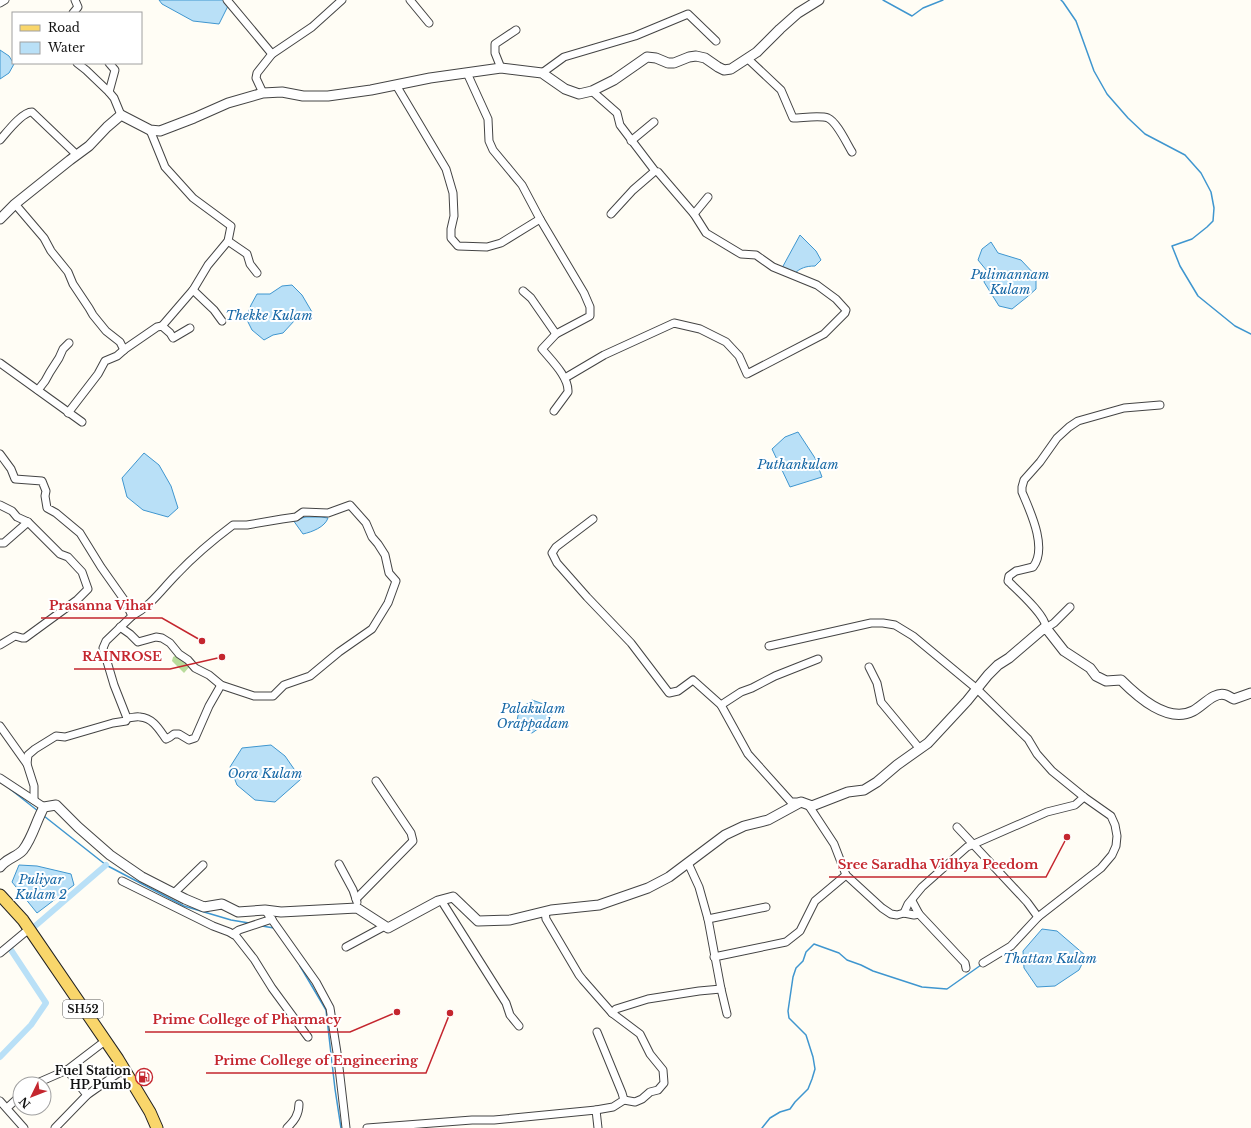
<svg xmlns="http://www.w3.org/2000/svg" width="1251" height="1128" font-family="'Libre Baskerville',serif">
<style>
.forest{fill:#b9dc9c}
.water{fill:#b9e0f7;stroke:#3f96cf}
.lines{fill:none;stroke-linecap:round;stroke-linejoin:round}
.stream{stroke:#3f96cf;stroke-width:1.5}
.canal{stroke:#b9e0f7;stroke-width:6}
.minor-casing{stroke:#444;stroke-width:9}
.tertiary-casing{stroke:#444;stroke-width:11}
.primary-casing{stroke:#222;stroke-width:13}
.minor{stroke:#fff;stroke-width:7}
.tertiary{stroke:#fff;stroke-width:9}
.primary{stroke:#f9d66b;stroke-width:11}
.labels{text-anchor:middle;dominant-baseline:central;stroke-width:4;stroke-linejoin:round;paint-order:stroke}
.shield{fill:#fff;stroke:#585858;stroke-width:1}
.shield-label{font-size:11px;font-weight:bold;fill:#111}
.poi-label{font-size:12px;font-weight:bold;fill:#111;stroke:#fff;text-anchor:end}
.water-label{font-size:13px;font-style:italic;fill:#1768a6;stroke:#fff}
.leader{fill:none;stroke:#c4262e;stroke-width:1.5}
.callout-dot{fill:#c4262e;stroke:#fff;stroke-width:1.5}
.callout-label{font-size:13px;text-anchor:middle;font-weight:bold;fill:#c4262e;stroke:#fff;stroke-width:4;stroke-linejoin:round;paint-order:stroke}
</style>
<rect width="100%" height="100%" fill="#fffdf5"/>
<polygon class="forest" points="177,655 191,665 184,673 172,661 173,657"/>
<g class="water">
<polygon points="159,0 231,0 219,24 193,21 162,4"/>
<polygon points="0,50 9,56 14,64 9,73 0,79"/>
<path d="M800,235l16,16 5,9 -6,6c-9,0 -15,2 -21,8l-12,-6z"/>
<polygon points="991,242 998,253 1021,260 1036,276 1036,289 1027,297 1012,309 999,306 984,282 987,271 978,260 982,249"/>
<polygon points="292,285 302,295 312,312 295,320 283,333 273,335 264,340 252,330 246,318 251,305 257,294 270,294 282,286"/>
<polygon points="798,432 815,458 822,477 790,487 772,449 785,437"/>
<polygon points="144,453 159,465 171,486 178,508 168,517 143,510 127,497 122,478"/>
<path d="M306,517h15l7,1c-3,9 -16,14 -25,16l-10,-14z"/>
<polygon points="532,700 546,705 552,714 547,724 542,726 532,733 525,731 517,721 519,710"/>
<polygon points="271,745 285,756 301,779 275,802 255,800 237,785 230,767 242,748"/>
<polygon points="19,865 37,866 71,874 74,885 37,913 12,882"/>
<polygon points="1042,929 1057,931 1086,956 1079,970 1055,986 1037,987 1024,968 1023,951"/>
</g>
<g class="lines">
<g class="stream">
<polyline points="883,0 912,16 923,8 943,0"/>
<polyline points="1061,0 1063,2 1076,21 1094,71 1107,94 1128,118 1145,134 1185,155 1201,173 1211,192 1214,208 1213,221 1207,227 1192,239 1172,246 1180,266 1198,296 1235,326 1251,334"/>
<polyline points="5,785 38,811"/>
<polyline points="44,816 106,865 184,906 231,920 249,923"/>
<polyline points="262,926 274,928"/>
<polyline points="300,966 326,1010 335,1089 341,1128"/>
<polyline points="762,1128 770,1118 780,1112 790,1109 795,1102 808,1089 812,1079 815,1069 813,1057 806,1035 789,1018 788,1011 793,977 796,968 803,961 806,952 814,944 839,953 847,960 861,965 873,971 922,987 947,989 981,965"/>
</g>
<g class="canal">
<polyline points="34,927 106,865"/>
<polyline points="0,1057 31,1025 46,1003 9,947 13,944"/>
</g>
<g class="minor-casing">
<g id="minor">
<polyline points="227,0 272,54"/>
<polyline points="410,0 429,23"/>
<polyline points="0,3 5,0"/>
<polyline points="73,13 78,7 75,0"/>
<path d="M748,59l33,31 12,28c9,0 27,-3 35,0 9,4 19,26 24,34"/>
<polyline points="77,63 86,70 109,92"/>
<polyline points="109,63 115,70 109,92 114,98 121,115"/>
<polyline points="501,68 495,53 495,44 516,30"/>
<path d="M467,73l21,46 1,22 4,9 29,35 18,34 44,74 6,14v9l-34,18 -14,15c9,11 27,28 26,43l-14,19"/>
<polyline points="542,73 564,57 635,36 688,14 716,41"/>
<polyline points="396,85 446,169 453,193 454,216 451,229 451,238 458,246 487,247 501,243 540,219"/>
<polyline points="592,91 617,113 620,125 655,171 633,190 611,214"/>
<polyline points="263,93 256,78 257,73 272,54 312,27 342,0"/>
<polyline points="150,130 165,167 193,198 231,226 228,241 208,265 193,290 162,326"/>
<path d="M0,140c7,-8 22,-28 32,-28l45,43"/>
<polyline points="631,141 654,122"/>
<polyline points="15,204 44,238 51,251 68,272 73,284 89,308 93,315 106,331 120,342 124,350"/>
<polyline points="694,214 708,197"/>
<polyline points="228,241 247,254 250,264 257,273"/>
<polyline points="193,290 214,310 222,321"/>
<polyline points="523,291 531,298 556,334"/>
<polyline points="0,363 82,422"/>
<polyline points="565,378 604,355 674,323 700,329 726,342 739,356 747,374 824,334 845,313 846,310 836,299 817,285 773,267 756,255 741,254 706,233 694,214 658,172"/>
<polyline points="38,390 45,381 50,372 59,358 63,349 69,343"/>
<polyline points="68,413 98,374 105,361 117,356 125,349 157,327 162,326 170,333 173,338 190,328"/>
<polyline points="0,454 11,469 15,479 42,481 46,491 45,496 47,508 56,513 80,533 101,567 125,601 132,616 106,641 103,648 114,685 127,718 126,721 113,723 65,737 56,736 35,749 28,755 27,764 34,786 34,800"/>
<polyline points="0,505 12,511 17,517 28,522 60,554 68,557 82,572 88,589 77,600 25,638 22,638 15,636 0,645"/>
<polyline points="593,519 556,547 552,553 557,563 587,597 631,643 669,693 678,691 693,680 721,705 748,754 791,802 801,802"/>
<polyline points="0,543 4,543 28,522"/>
<path d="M1070,607l-16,16 -8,5c0,-13 -29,-38 -38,-47l1,-5 7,-5 17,-4c15,-19 -3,-56 -11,-75v-5l2,-7 16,-18 17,-24 12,-11 9,-6 46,-13 36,-3"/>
<path d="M120,627l10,7 8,8 18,-5 6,1 8,5 9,11 9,6 7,8 14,7 12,10 33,11h19l11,-11 26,-9 29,-24 33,-23 16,-26 8,-22 -7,-8 -4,-18 -7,-11 -6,-7 -6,-14 -16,-18 -22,8 -25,-1 -7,5 -14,2 -35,6h-14c-20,15 -39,31 -56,49 -15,15 -26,32 -45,42"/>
<polyline points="769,646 871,623 883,623 895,625 913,636 977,689 1028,739 1037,754 1052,771 1084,797 1111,816 1115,825 1117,836 1116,846 1112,855 1101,868 1038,917 1011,946 983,963"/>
<polyline points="869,667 877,683 881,702 920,749"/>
<polyline points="721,705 741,692 752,688 775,676 818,659"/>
<path d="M127,718c5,0 9,-2 13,-1 13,1 19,12 26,22l4,-2 4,-3h5l10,6 6,-2 14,-32 12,-21"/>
<polyline points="0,726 27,764"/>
<polyline points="0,778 44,807"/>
<polyline points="812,806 809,806 834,844 846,875 882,908 891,914 897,915 904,913 914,915 919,914"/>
<polyline points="957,827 1027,902 1038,917"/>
<polyline points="688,863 699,887 708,919 721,989 727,1014"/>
<polyline points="339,864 353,890 357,902"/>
<polyline points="122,881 213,926 229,932 236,936 254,959 272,988 308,1037"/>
<polyline points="174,893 203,865"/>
<polyline points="356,899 413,841 411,833 376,781"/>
<polyline points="441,900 506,1003 510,1015 519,1026"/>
<polyline points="912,901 919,914 965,963 966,968"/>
<polyline points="265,910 316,982 330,1008 338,1059 346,1128"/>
<polyline points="545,912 546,919 579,975 583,980 612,1013 640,1034 650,1054 663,1070 664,1083 658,1090 650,1092 642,1099 635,1102 624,1100"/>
<polyline points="904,913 908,904 922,887 967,847 1047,812 1075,805 1084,797"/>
<polyline points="708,919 766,907"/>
<polyline points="233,934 239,930 272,919"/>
<polyline points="346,947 385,926"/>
<polyline points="0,953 29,929"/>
<polyline points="714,957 786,942 800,931 815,901 846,875"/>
<polyline points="612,1013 616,1009 648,999 699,991 721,989"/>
<polyline points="67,1070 87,1095"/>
<polyline points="35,1084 67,1070 105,1041"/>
<polyline points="0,1101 24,1128"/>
<polyline points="7,1108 20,1096"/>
<polyline points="596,1110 613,1107 624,1100 622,1093 597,1032"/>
<polyline points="55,1128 87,1095 124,1069"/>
<path d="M287,1128c7,-7 12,-13 12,-24"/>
<polyline points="367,1128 472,1120 494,1120 596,1110 598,1128"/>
</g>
</g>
<g class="tertiary-casing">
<g id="tertiary">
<polyline points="0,219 15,204 70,160 89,146 107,127 121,115 150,130 160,131 194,118 228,103 263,93 282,92 303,96 328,96 371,90 430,78 501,68 542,73 565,89 579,94 592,91 614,80 647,57 656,58 668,63 674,63 689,57 696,56 705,58 718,67 724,70 731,69 757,52 780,29 798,13 819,0"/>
<path d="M0,867c7,-9 17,-10 23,-17 10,-13 13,-29 21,-43l12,-2 22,22 32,28 32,22 43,22 19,8 18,-3 16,8 27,-2 16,2 76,-4 31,20 50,-27 15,-4 25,24 32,-1 41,-10 48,-5 49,-17 21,-11 56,-42 19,-9 24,-6 33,-18 11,4 36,-14 16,-2 13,-8 20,-17 31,-22 39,-42 21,-26 10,-10 11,-7 35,-30h2l18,23 26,17 6,8 10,5 15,-1c17,17 47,44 72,31 10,-5 21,-20 33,-16 3,1 5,3 8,4l17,-6"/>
</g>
</g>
<g class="primary-casing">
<polyline id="primary" points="0,895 23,920 118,1059 150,1112 157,1128"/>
</g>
<use href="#minor" class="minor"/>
<use href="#tertiary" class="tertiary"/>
<use href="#primary" class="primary"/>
</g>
<defs>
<g id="fuel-ring" transform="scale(0.9)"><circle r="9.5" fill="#fff" stroke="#c4262e" stroke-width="1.5"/><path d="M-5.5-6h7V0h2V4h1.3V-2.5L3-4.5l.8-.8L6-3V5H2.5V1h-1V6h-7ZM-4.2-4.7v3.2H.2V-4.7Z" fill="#c4262e"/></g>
</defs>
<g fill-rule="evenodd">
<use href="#fuel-ring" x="144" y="1077"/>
</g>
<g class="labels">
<rect class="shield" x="63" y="1000" width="40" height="18" rx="3"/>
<g class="shield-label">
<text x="83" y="1009">SH52</text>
</g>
<g class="poi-label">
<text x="131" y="1070">Fuel Station<tspan x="131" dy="14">HP Pumb</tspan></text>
</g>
<g class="water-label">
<text x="1010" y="274">Pulimannam<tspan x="1010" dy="15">Kulam</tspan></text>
<text x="269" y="315">Thekke Kulam</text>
<text x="798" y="464">Puthankulam</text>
<text x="533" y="708">Palakulam<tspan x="533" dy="15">Orappadam</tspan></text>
<text x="265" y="773">Oora Kulam</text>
<text x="41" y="879">Puliyar<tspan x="41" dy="15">Kulam 2</tspan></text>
<text x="1050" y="958">Thattan Kulam</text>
</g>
</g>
<path class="leader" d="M202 641L162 618H41M222 657L170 669H74M1067 837L1046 877H829M397 1012L350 1032H145M450 1013L426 1073H206"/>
<g class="callout-dot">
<circle cx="202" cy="641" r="4"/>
<circle cx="222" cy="657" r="4"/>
<circle cx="1067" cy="837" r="4"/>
<circle cx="397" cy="1012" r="4"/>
<circle cx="450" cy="1013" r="4"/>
</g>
<g class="callout-label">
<text x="101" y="610">Prasanna Vihar</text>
<text x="122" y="661">RAINROSE</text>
<text x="938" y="869">Sree Saradha Vidhya Peedom</text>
<text x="247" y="1024">Prime College of Pharmacy</text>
<text x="316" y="1065">Prime College of Engineering</text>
</g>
<rect x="12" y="12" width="130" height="52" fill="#ffffff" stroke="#a0a0a0"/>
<rect x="20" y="25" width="20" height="6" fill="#f9d66b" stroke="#a0a0a0"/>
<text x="48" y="32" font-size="12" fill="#111111">Road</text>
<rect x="20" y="42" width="20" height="12" fill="#b9e0f7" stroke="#a0a0a0"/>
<text x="48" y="52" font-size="12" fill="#111111">Water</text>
<g transform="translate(32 1096) rotate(227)"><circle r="19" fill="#ffffff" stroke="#a0a0a0"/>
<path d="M0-3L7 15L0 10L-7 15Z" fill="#c4262e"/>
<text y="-6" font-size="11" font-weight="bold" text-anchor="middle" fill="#111111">N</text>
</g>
</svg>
